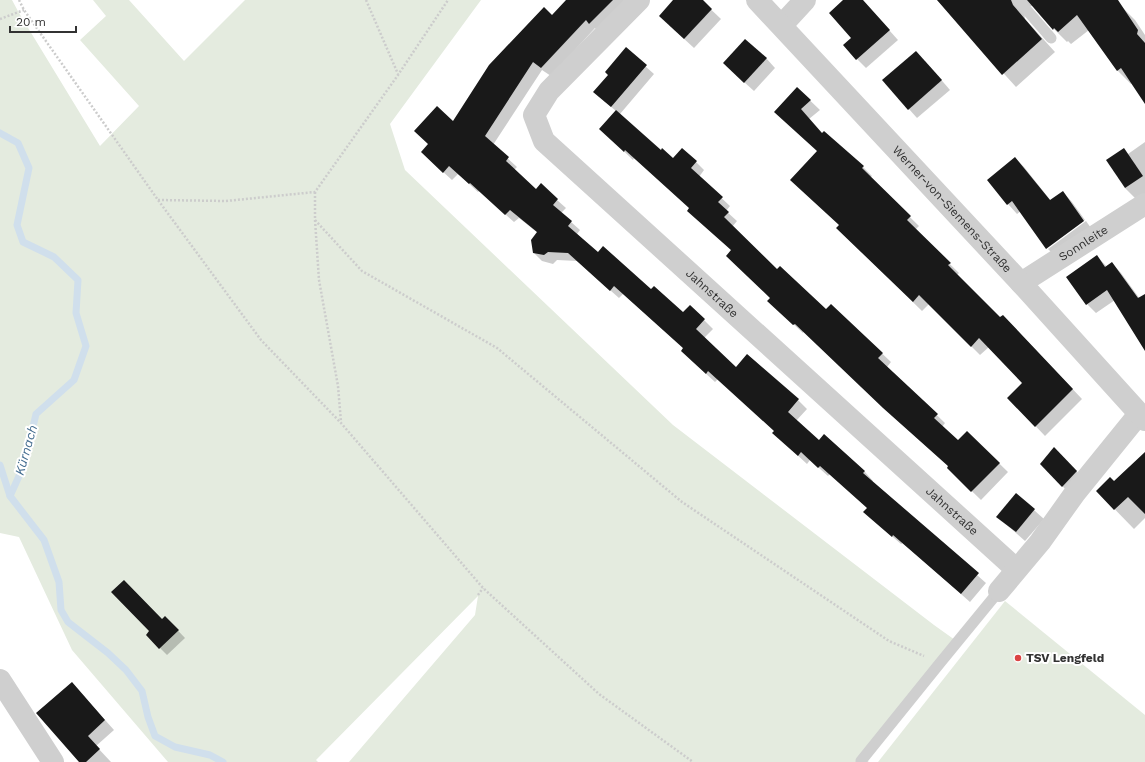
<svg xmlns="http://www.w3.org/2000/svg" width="1145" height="762" font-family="'Work Sans',sans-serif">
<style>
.green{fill:#e4ebdf}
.shadow{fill:#0003}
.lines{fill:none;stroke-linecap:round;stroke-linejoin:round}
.stream{stroke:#d0dfec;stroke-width:7}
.building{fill:#191919}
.path{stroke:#ccc;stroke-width:2.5;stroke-dasharray:2 2;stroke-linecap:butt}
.service{stroke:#cfcfcf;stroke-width:11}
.minor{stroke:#cfcfcf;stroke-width:22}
.tertiary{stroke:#cfcfcf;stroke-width:22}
.poi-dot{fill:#db4343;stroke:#fff;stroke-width:1.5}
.labels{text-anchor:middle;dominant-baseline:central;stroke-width:4;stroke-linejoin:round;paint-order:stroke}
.street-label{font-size:12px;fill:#323232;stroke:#fff}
.poi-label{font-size:12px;font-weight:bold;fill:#323232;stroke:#fff;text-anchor:start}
.water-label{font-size:13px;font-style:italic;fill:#446d90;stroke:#fff}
</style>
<rect width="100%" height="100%" fill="#fff"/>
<g class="green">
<polygon points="0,0 12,0 19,13 100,146 139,106 80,40 106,16 93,0 129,0 184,61 245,0 481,0 390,124 405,170 673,425 934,625 955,640 860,755 869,762 349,762 475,615 478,596 316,760 318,762 168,762 72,650 19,537 0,533"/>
<polygon points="1005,601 1145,715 1145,762 878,762"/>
</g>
<g class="shadow">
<polygon points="568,0 625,0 599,32 595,28 551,76 542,70 493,145 517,167 514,170 536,190 557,200 566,208 561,213 580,230 577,234 598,253 683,313 690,306 713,329 704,338 736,368 748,355 798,400 807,409 796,421 819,442 824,436 865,472 873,481 872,482 986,583 970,602 903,543 901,544 873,520 868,508 830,474 828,476 810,460 807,464 782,441 775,431 718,379 715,382 691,360 684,349 623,294 619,298 577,261 557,260 553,264 542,261 534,253 538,233 519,218 514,222 479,191 478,192 458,174 452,180 431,161 453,122"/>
<polygon points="675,0 701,0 721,19 694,48 669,25"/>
<polygon points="845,0 862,0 898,40 866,68 857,59"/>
<polygon points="937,0 1109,0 1122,7 1135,20 1145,35 1145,103 1132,83 1131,84 1118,71 1089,30 1071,44 1068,41 1067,42 1054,29 1035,7 1031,6 1027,7 1024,12 1025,19 1055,52 1016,87"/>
<polygon points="626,49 654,74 620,114 661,152 673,159 696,162 704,170 699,177 730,206 726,211 737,221 732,227 777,270 826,311 831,305 891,362 887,367 945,423 942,427 958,442 967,432 1008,472 981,500 948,468 949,467 893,416 804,331 803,333 777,309 771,298 732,251 690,208 634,158 633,160 609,137 616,111 603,100 609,75"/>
<polygon points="766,58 775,68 754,91 734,73"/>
<polygon points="925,61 950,90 917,118 883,80"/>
<polygon points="797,88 820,110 809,119 822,134 863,167 872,176 870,178 919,226 915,230 959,273 957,275 1000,319 1012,325 1082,399 1045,436 1009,398 1023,383 989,347 980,355 929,304 922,311 837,228 840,225 818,151 775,112"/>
<polygon points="1145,142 1145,196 1138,201 1125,188 1124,149 1128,154"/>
<polygon points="1015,158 1024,167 1051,201 1063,192 1072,202 1085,220 1047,247 1047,248 1021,211 1017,214 1008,204 988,180"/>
<polygon points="1086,221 1093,231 1056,257 1048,249"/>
<polygon points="1097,256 1107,267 1112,263 1121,273 1140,299 1145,295 1145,349 1115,300 1096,313 1087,304"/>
<polygon points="1062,456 1084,479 1070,494 1041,464"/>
<polygon points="1145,468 1145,518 1134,529 1097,491"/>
<polygon points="1016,494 1044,519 1025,541 998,517"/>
<polygon points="165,617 185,638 167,655 147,635"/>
<polygon points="72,683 114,730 96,746 111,762 81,762"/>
</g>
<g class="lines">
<g class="stream">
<polyline points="0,133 18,143 29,168 17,225 23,242 54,257 78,280 76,313 86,346 74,380 36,414 24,465 10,496"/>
<polyline points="0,465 10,496 44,540 59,582 61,610 68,622 108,653 126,670 142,691 148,717 155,736 175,747 210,755 223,762"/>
</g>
</g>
<g class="building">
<polygon points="566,0 613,0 589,24 586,20 541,68 533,62 485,136 509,157 506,161 536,189 541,183 558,199 553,205 572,221 568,226 598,252 603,246 651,289 654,286 683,312 690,305 705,319 696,329 736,367 747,354 799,399 788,412 819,440 824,434 865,471 863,473 979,573 961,594 893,535 892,537 863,512 867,508 820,466 818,468 801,452 798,456 772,433 774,431 708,371 706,374 681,351 683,348 614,286 610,291 568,253 548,252 544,255 533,253 531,240 537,232 510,210 505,215 470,183 469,184 449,166 443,173 421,152 428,144 414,131 437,106 453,121 489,65 544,7 552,15"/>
<polygon points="673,0 703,0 712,9 684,39 659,16"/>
<polygon points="843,0 863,0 890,30 856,60 843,45 851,38 829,13"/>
<polygon points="937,0 1011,0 1013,5 1042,39 1002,75"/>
<polygon points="1027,0 1118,0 1138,30 1137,34 1145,43 1145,104 1121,68 1117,71 1077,15 1058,32 1054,28 1053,30"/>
<polygon points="745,39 767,58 744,83 723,63"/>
<polygon points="626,47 647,65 611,107 593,92 608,75 605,72"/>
<polygon points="916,51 942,80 908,110 882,80"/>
<polygon points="797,87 811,100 801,109 822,133 824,131 864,166 862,168 911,216 907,220 951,263 948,265 1000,317 1003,315 1073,389 1035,427 1007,398 1022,383 979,338 971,347 919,295 913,302 836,228 839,225 790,180 817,151 774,112"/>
<polygon points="616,110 661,150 662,148 673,158 682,148 697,161 691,168 723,197 718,202 729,212 724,217 777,269 780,266 826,309 831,304 883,353 878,358 938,414 934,418 958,440 967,431 1000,463 971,492 947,468 948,466 883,408 795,324 793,325 767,301 770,298 726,256 731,250 687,211 689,208 625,150 624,152 599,129"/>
<polygon points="1124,148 1143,176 1125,188 1106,160"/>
<polygon points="1015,157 1050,200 1063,191 1084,221 1046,249 1012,201 1007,205 987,180"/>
<polygon points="1097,255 1105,267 1112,262 1138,298 1145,294 1145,351 1107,290 1086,305 1066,277"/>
<polygon points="1054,447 1077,471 1062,487 1040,464"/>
<polygon points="1145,452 1145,514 1128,497 1114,510 1096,491 1110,477 1114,481"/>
<polygon points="1016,493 1035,509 1016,532 996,517"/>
<polygon points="124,580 162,619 165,616 179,630 159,649 146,635 149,631 111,592"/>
<polygon points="72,682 105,720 88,736 100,749 86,762 79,762 36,713"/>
</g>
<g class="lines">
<g class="path">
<polyline points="19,0 24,10 158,200 261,340 341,423 483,588 599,694 693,762"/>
<polyline points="366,0 398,74"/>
<polyline points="0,19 24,10"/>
<polyline points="315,192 315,220 319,280 338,386 341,422"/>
<polyline points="158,200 226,201 315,192 398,75 448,0"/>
<polyline points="315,220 362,271 497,348 682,502 889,641 924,656"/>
<polyline points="478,595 483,588"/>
</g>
<g class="service">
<polyline points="1018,0 1051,38"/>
<polyline points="861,761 940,663 999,591"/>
</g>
<g class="minor">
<path id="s1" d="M639,0l-90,91 -15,24 10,26 472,428"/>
<polyline points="782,25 805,0"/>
<path id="s2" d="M1021,283l124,-79"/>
<polyline points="999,591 1040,542 1075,493 1139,414"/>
<polyline points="0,680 53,762"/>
</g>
<path class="tertiary" id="s3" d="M757,0l264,283 124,137"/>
</g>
<circle class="poi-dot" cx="1018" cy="658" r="4"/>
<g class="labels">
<g class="street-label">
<text stroke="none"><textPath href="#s3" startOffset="286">Werner-von-Siemens-Straße</textPath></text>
<text stroke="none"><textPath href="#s2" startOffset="74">Sonnleite</textPath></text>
<text stroke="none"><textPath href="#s1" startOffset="411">Jahnstraße</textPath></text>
<text stroke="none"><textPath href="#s1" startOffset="735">Jahnstraße</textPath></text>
</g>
<g class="poi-label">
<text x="1026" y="658">TSV Lengfeld</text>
</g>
<g class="water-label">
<text transform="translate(26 450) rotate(-74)">Kürnach</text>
</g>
</g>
<path d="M10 26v6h66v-6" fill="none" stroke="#323232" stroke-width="2"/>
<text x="16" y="26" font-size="12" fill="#323232" stroke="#ffffff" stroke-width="3" paint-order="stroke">20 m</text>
</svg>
